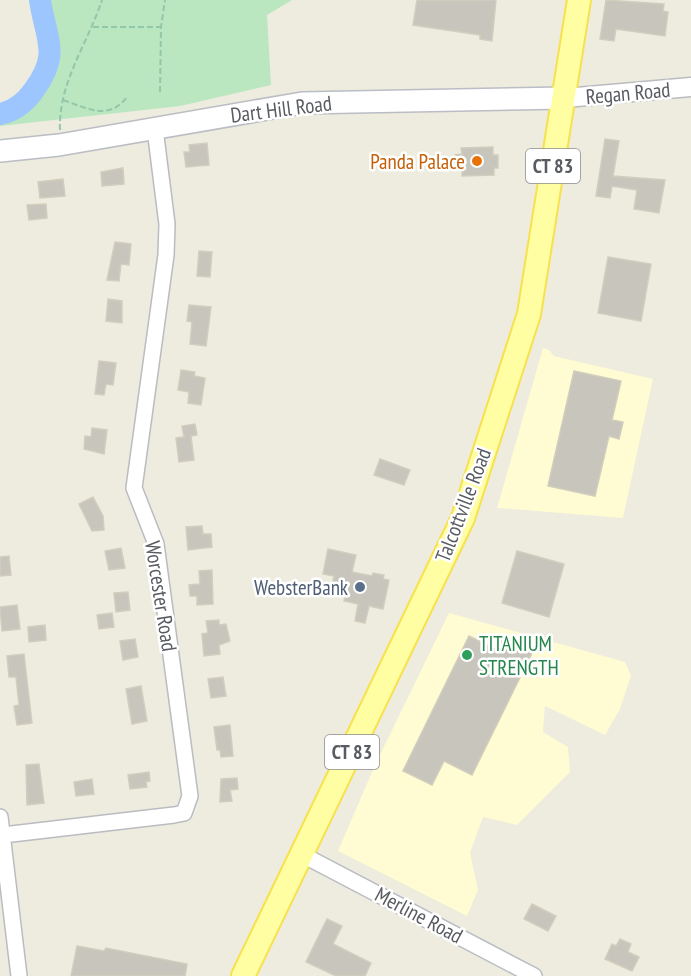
<svg xmlns="http://www.w3.org/2000/svg" width="691" height="976" font-family="'PT Sans Narrow',sans-serif">
<style>
.commercial{fill:#fffbd2}
.green{fill:#bae6c0}
.lines{fill:none;stroke-linecap:round;stroke-linejoin:round}
.river{stroke:#9dc6ff;stroke-width:22}
.building{fill:#c7c5bc;stroke:#d1cebd;stroke-width:1.5}
.minor-casing{stroke:#babcc2;stroke-width:18}
.tertiary-casing{stroke:#babcc2;stroke-width:21}
.secondary-casing{stroke:#babdc4;stroke-width:24}
.primary-casing{stroke:#f8e14d;stroke-width:26}
.path{stroke:#92c7a9;stroke-width:2;stroke-dasharray:6 3;stroke-linecap:butt}
.minor{stroke:#fff;stroke-width:15}
.tertiary{stroke:#fff;stroke-width:18}
.secondary{stroke:#fff;stroke-width:21}
.primary{stroke:#fffea2;stroke-width:22}
.food-dot{fill:#e8710a;stroke:#fff;stroke-width:2}
.service-dot{fill:#5c6f8a;stroke:#fff;stroke-width:2}
.leisure-dot{fill:#2e9e5b;stroke:#fff;stroke-width:2}
.labels{text-anchor:middle;dominant-baseline:central;stroke-width:5;stroke-linejoin:round;paint-order:stroke}
.shield{fill:#fff;stroke:#8a8c90;stroke-width:1.5}
.shield-label{font-size:20px;font-weight:bold;fill:#585b61}
.street-label{font-size:21px;fill:#585b61;stroke:#fff}
.food-label{font-size:21px;fill:#c56008;stroke:#fff;text-anchor:end}
.service-label{font-size:21px;fill:#4e5e75;stroke:#fff;text-anchor:end}
.leisure-label{font-size:21px;fill:#27864d;stroke:#fff;text-anchor:start}
</style>
<rect width="100%" height="100%" fill="#edecdf"/>
<g class="commercial">
<polygon points="543,348 549,350 554,356 653,379 623,518 497,508"/>
<polygon points="449,613 625,662 631,676 620,709 605,735 545,706 543,732 568,747 570,772 517,825 483,817 470,853 478,890 467,916 338,851 375,765"/>
</g>
<path class="green" d="M40,0h252l-25,15 4,70 -91,21 -180,20v-12c15,-3 25,-11 34,-24 27,-38 12,-49 6,-90z"/>
<g class="lines">
<path class="river" d="M0,114c15,-3 25,-11 34,-24 27,-37 12,-49 6,-90"/>
</g>
<g class="building">
<polygon points="417,0 496,0 492,41 480,39 480,35 413,25"/>
<polygon points="606,0 664,4 663,11 668,12 665,36 616,29 614,41 600,39"/>
<polygon points="605,139 619,141 613,176 665,180 659,213 634,209 637,190 612,186 610,198 596,196"/>
<polygon points="207,143 209,165 186,167 184,152 190,152 189,145"/>
<polygon points="493,147 493,155 498,155 498,168 494,168 494,175 462,176 462,168 455,169 455,155 462,154 461,148"/>
<polygon points="123,168 124,184 102,186 101,172"/>
<polygon points="63,179 65,196 40,198 38,182"/>
<polygon points="46,204 47,218 29,220 27,205"/>
<polygon points="115,242 131,244 129,265 121,264 119,281 107,280"/>
<polygon points="199,251 212,252 210,277 197,276"/>
<polygon points="608,257 651,264 641,321 598,313"/>
<polygon points="108,299 122,301 122,323 106,321"/>
<polygon points="189,305 211,307 206,346 190,344 192,322 187,321"/>
<polygon points="99,361 116,363 113,385 106,384 104,395 95,394"/>
<polygon points="181,370 195,372 194,376 205,378 201,405 188,403 189,392 178,390"/>
<polygon points="574,371 621,381 612,420 623,422 619,439 609,436 595,496 548,486"/>
<polygon points="195,424 197,435 191,436 194,460 179,462 176,438 184,437 182,426"/>
<polygon points="92,428 107,430 104,454 84,449 85,436 91,437"/>
<polygon points="380,459 410,470 404,485 374,475"/>
<polygon points="93,497 103,516 104,530 92,531 79,504"/>
<polygon points="202,526 203,534 211,534 212,547 188,550 186,527"/>
<polygon points="121,548 125,568 109,570 105,551"/>
<polygon points="328,549 356,555 352,572 372,576 373,573 384,575 383,579 389,580 383,609 369,606 365,623 355,621 358,604 344,601 345,597 330,594 334,576 323,574"/>
<polygon points="517,551 564,564 549,617 502,603"/>
<polygon points="9,556 11,575 0,576 0,557"/>
<polygon points="212,570 213,604 197,605 197,596 190,596 189,585 200,584 199,571"/>
<polygon points="128,592 130,610 116,612 114,593"/>
<polygon points="17,605 20,629 2,631 0,607"/>
<polygon points="112,613 114,627 99,629 97,615"/>
<polygon points="219,620 219,625 226,624 230,641 219,645 220,654 204,656 202,634 208,633 206,621"/>
<polygon points="45,625 46,640 29,642 28,627"/>
<polygon points="469,636 497,650 502,639 532,653 472,775 444,761 432,785 403,771"/>
<polygon points="135,639 138,657 123,660 120,641"/>
<polygon points="24,654 32,723 17,725 14,706 19,705 16,677 9,677 7,656"/>
<polygon points="223,677 226,696 211,698 208,679"/>
<polygon points="141,686 147,721 132,724 126,689"/>
<polygon points="230,725 233,756 221,757 220,750 217,750 214,727"/>
<polygon points="39,764 44,803 27,805 26,765"/>
<polygon points="149,772 150,781 146,782 147,787 130,789 128,775"/>
<polygon points="237,778 238,789 230,790 232,801 220,802 221,779"/>
<polygon points="92,779 94,794 76,796 74,782"/>
<polygon points="532,904 556,916 548,931 524,919"/>
<polygon points="327,919 342,926 333,944 371,963 365,976 336,976 306,962"/>
<polygon points="620,939 631,944 628,952 639,957 632,971 605,959 612,944 616,946"/>
<polygon points="77,946 104,951 106,948 187,964 185,976 71,976"/>
</g>
<g class="lines">
<g class="minor-casing">
<g id="minor">
<polyline points="0,817 19,976"/>
<polyline points="3,835 174,815 184,813 190,796 156,544 134,488 166,255 167,224 155,129"/>
<polyline points="303,855 534,976"/>
</g>
</g>
<g class="tertiary-casing">
<polyline id="tertiary" points="565,98 691,87"/>
</g>
<g class="secondary-casing">
<polyline id="secondary" points="0,151 59,145 302,103 565,98"/>
</g>
<g class="primary-casing">
<polyline id="primary" points="243,976 463,518 529,314 579,0"/>
</g>
<g class="path">
<polyline points="93,27 161,27"/>
<polyline points="160,92 161,27 165,0"/>
<path d="M63,100c26,9 46,21 65,-4"/>
<path d="M60,130c-2,-47 28,-87 42,-130"/>
</g>
<use href="#minor" class="minor"/>
<use href="#tertiary" class="tertiary"/>
<use href="#secondary" class="secondary"/>
<use href="#primary" class="primary"/>
</g>
<circle class="food-dot" cx="477" cy="161" r="6"/>
<circle class="service-dot" cx="360" cy="587" r="6"/>
<circle class="leisure-dot" cx="467" cy="655" r="6"/>
<g class="labels">
<g class="shield">
<rect x="526" y="149" width="54" height="34" rx="4.5"/>
<rect x="325" y="735" width="54" height="34" rx="4.5"/>
</g>
<g class="shield-label">
<text x="553" y="166">CT 83</text>
<text x="352" y="752">CT 83</text>
</g>
<g class="street-label">
<text transform="translate(628 93) rotate(-5)">Regan Road</text>
<text transform="translate(281 109) rotate(-7)">Dart Hill Road</text>
<text transform="translate(463 505) rotate(-69)">Talcottville Road</text>
<text transform="translate(161 596) rotate(81)">Worcester Road</text>
<text transform="translate(419 915) rotate(28)">Merline Road</text>
</g>
<g class="food-label">
<text x="465" y="161">Panda Palace</text>
</g>
<g class="service-label">
<text x="348" y="587">WebsterBank</text>
</g>
<g class="leisure-label">
<text x="479" y="643">TITANIUM<tspan x="479" dy="24">STRENGTH</tspan></text>
</g>
</g>
</svg>
